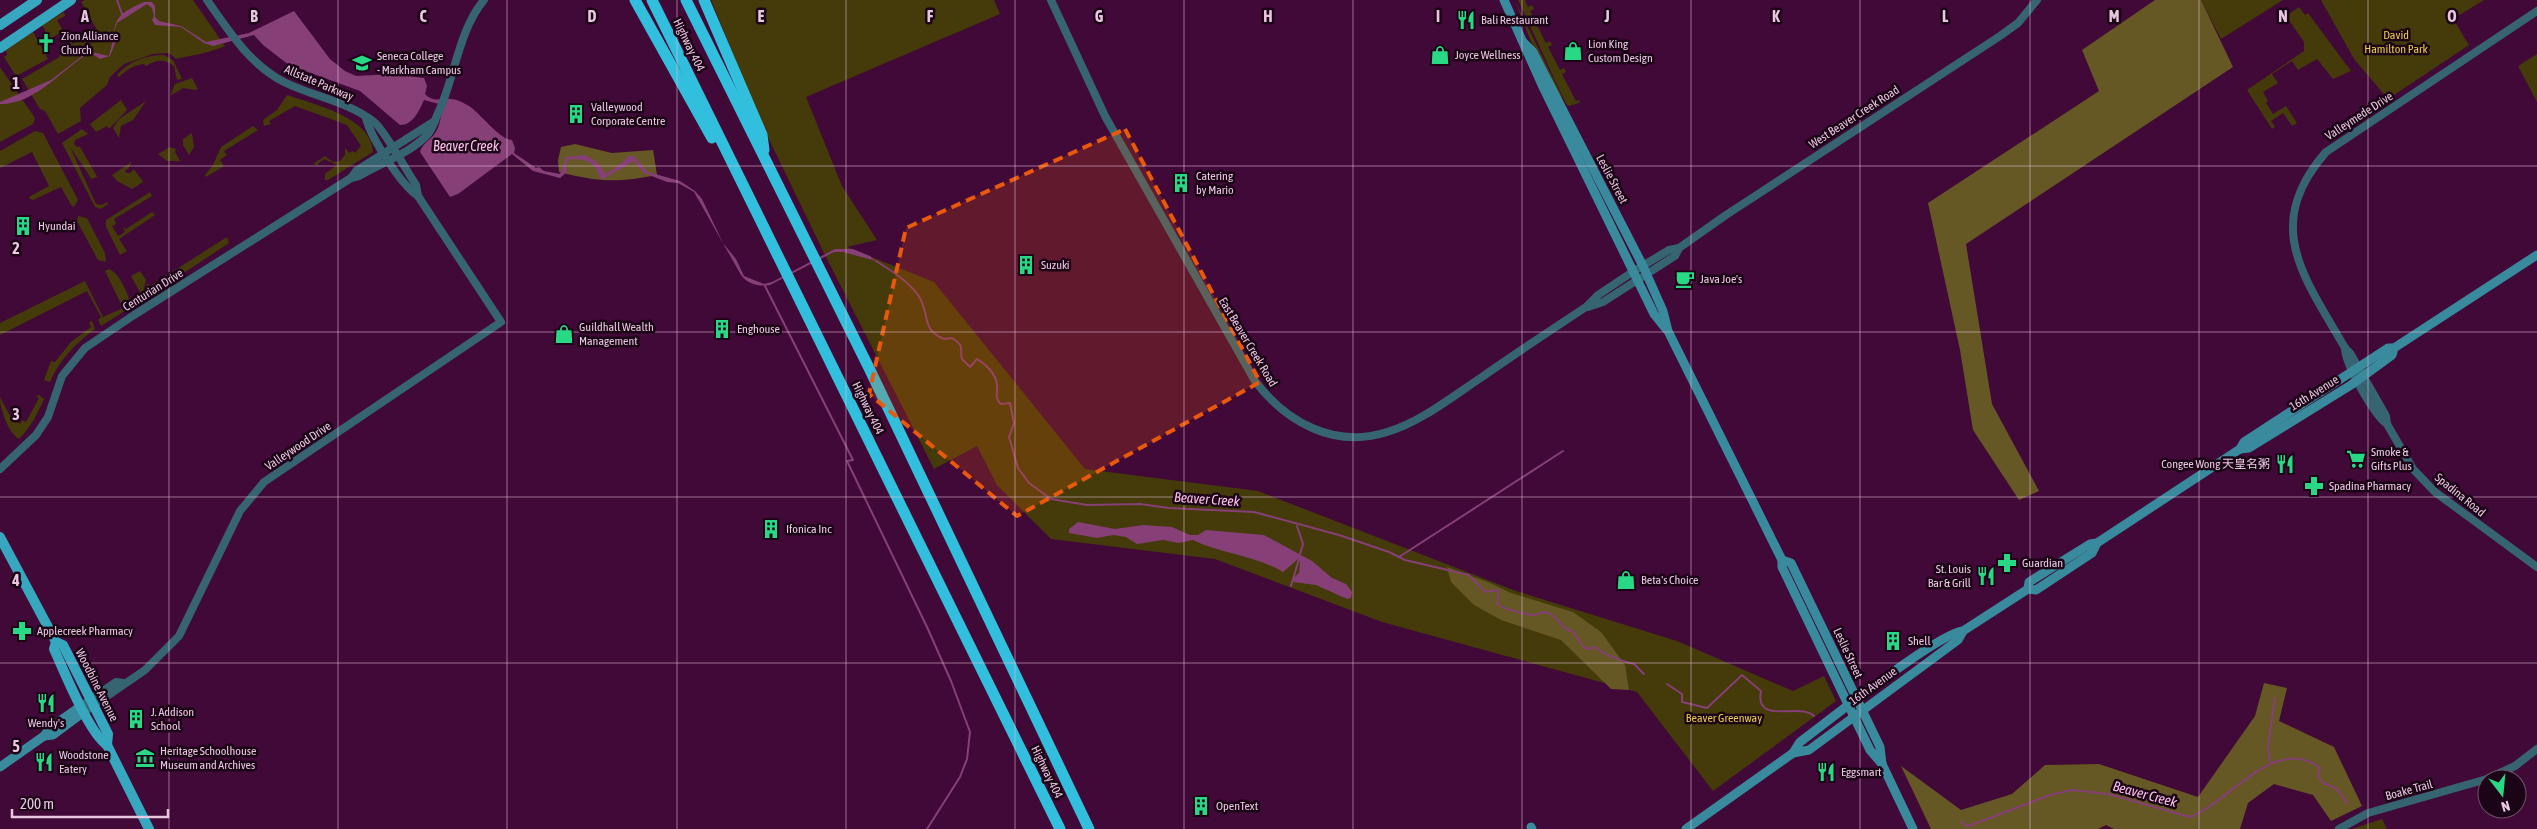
<svg xmlns="http://www.w3.org/2000/svg" width="2537" height="829" font-family="'Asap Condensed','Noto Sans SC',sans-serif">
<style>
.green{fill:#453a0a}
.forest{fill:#655824}
.water{fill:#863f77}
.lines{fill:none;stroke-linecap:round;stroke-linejoin:round}
.stream{stroke:#863f77;stroke-width:2}
.tertiary{stroke:#366571;stroke-width:8}
.secondary{stroke:#398a9d;stroke-width:9}
.primary{stroke:#37a6bf;stroke-width:10}
.motorway{stroke:#31bfdd;stroke-width:11}
.marked{fill:#e8590c;fill-opacity:0.2;stroke:#e8590c;stroke-width:4;stroke-dasharray:10 6;stroke-linejoin:round}
.grid{fill:none;stroke:#e9c7e0;stroke-width:1;stroke-opacity:0.55}
.labels{text-anchor:middle;dominant-baseline:central;stroke-width:5;stroke-linejoin:round;paint-order:stroke}
.poi-label{font-size:12px;fill:#e9c7e0;stroke:#1a0416;text-anchor:start}
.park-label{font-size:12px;fill:#ebcd46;stroke:#1a0416}
.street-label{font-size:12px;fill:#e9c7e0;stroke:#1a0416}
.water-label{font-size:14px;font-style:italic;fill:#ffc1ef;stroke:#1a0416}
.grid-label{font-size:16px;text-anchor:middle;font-weight:bold;fill:#e9c7e0;stroke:#1a0416;stroke-width:5;stroke-linejoin:round;paint-order:stroke}
</style>
<rect width="100%" height="100%" fill="#400937"/>
<g class="green">
<path d="M85,0h108l32,46c-16,7 -32,9 -49,13l-7,-6 -16,1 -29,10 -14,13 -3,8 -27,23 1,13 -23,13 -13,-23 -5,-2 -18,-30 36,-21 13,-17 2,3 24,-14 -16,-28z"/>
<polygon points="711,0 994,0 1000,14 806,97 842,186 877,240 847,247 934,282 1085,469 1258,491 1516,591 1677,641 1793,691 1824,676 1836,701 1713,791 1637,692 1382,622 1215,559 1051,539 997,485 977,446 934,469 825,255 764,129"/>
<polygon points="1518,0 1525,0 1528,7 1532,5 1534,9 1530,11 1546,43 1550,41 1552,45 1548,47 1560,70 1564,68 1566,72 1562,74 1576,101 1580,100 1579,103 1569,106 1566,104"/>
<polygon points="2201,0 2283,0 2221,39"/>
<polygon points="2321,0 2484,0 2453,19 2469,45 2388,99 2354,59"/>
<polygon points="1515,1 1560,92 1564,104 1531,42"/>
<polygon points="2299,7 2305,15 2308,13 2351,71 2333,79 2317,59 2298,70 2292,61 2272,74 2278,83 2263,92 2268,101 2266,103 2273,114 2286,106 2297,123 2292,126 2283,113 2271,121 2275,127 2272,129 2247,90 2304,51 2304,42 2286,16"/>
<polygon points="64,12 65,16 57,20 63,31 50,39 42,25"/>
<polygon points="33,32 48,59 16,76 4,57 7,55 6,50"/>
<polygon points="2537,54 2537,102 2518,66"/>
<path d="M164,55l9,5 9,19 -5,1 -3,-14c-10,-8 -18,-6 -28,0l-2,-2c-11,1 -17,6 -25,13l-2,-2c12,-14 29,-20 47,-20z"/>
<polygon points="0,67 35,118 33,124 0,142"/>
<polygon points="192,78 198,89 195,90 183,88 170,96 175,84"/>
<path d="M287,95c26,9 85,22 86,57l-45,28h-3v-6l12,-9 -13,-6 -6,5 1,2 -6,-2 12,-8 8,6 7,-1 5,-6v-7l4,5 4,-2 2,2 6,-7 -14,-21 -52,-19 -26,15 2,3 -7,2 -1,-6 14,-10z"/>
<polygon points="121,100 127,110 109,129 107,126 96,132 90,124"/>
<polygon points="146,101 133,120 121,126 119,138 113,128 119,119"/>
<polygon points="253,126 258,130 224,151 227,155 220,160 224,166 206,177 205,175 213,165 221,147"/>
<polygon points="82,129 88,134 75,140 74,144 77,147 80,147 98,178 96,177 92,179 93,181 70,147 96,204 102,205 107,202 108,204 101,209 95,207 62,143"/>
<polygon points="35,131 43,133 78,200 74,207 71,205 61,187 33,200 30,199 29,197 49,186 32,152 0,168 0,151"/>
<polygon points="192,133 194,147 189,155 183,145 183,139"/>
<polygon points="170,147 176,149 175,152 180,161 167,161 158,154"/>
<polygon points="129,160 131,163 128,169 125,170 126,173 130,173 134,169 143,182 132,189 117,181 112,175 130,163"/>
<polygon points="150,192 152,196 114,219 116,224 112,226 118,236 125,232 123,227 126,229 152,212 155,215 119,239 127,251 120,255 106,227 106,220"/>
<polygon points="78,216 87,218 105,253 106,262 98,260 77,221"/>
<polygon points="227,237 229,243 152,294 144,296 147,283 150,286"/>
<path d="M109,269c11,5 20,26 22,38l-30,19 -3,-6 3,-3 -14,-26 -87,44v-12l85,-42 18,36 20,-9 -18,-37z"/>
<polygon points="140,271 146,280 142,296 131,276"/>
<path d="M92,321l3,8c-18,13 -36,31 -45,53l-6,-2 7,-19 4,1 16,-20 20,-15 -2,-5z"/>
<path d="M39,395l5,4c-7,15 -13,28 -25,40 -11,-7 -19,-29 -19,-42l10,19 10,8 2,-4 4,2 13,-24 -3,-2z"/>
<polygon points="2382,819 2387,829 2352,829"/>
</g>
<g class="forest">
<polygon points="2155,0 2201,0 2233,67 1966,244 1992,404 2039,491 2019,500 1973,430 1960,350 1928,203 2099,91 2082,50"/>
<path d="M575,144l37,9 41,-3 4,25c-40,8 -58,7 -98,-3l-1,-12 3,-13z"/>
<polygon points="1447,567 1490,583 1511,593 1573,612 1601,632 1625,665 1629,690 1611,689 1561,640 1501,620 1474,605 1451,582"/>
<polygon points="2264,683 2287,688 2279,721 2334,747 2362,806 2331,821 2313,795 2274,784 2248,803 2240,829 2114,829 2106,825 2098,829 1931,829 1901,766 1961,810 2012,794 2045,765 2099,764 2198,797 2255,716"/>
</g>
<g class="water">
<path d="M144,2h8l3,4v11l4,4 22,5 25,16 43,-9 45,-22 36,48 15,12 11,5 37,-2 31,4 3,8 -2,8c9,9 16,4 26,5 6,0 13,4 18,7 12,8 31,34 43,34l3,8 -1,5 22,15 3,-1 5,4 16,3 6,-17 19,-2 12,7 9,12c8,-6 16,-10 22,-18h6l14,16 32,9 15,10 7,8 21,44 13,16 8,17 20,8 8,-2 63,-33h18l17,7 6,5 -33,-9h-9l-64,33c-10,2 -23,-1 -29,-10l-47,-83 -16,-9 -11,-1 -23,-9 -10,-12 -31,18 -4,-2c-4,-17 -14,-17 -29,-18l-4,4 1,9 -7,6 -27,-7 -21,-17 -54,40 -8,3 -30,-45c2,-7 7,-10 12,-15 8,-8 9,-20 10,-30l-3,-3 -15,-4c-5,11 -11,25 -24,25l-40,-34 -71,-26 -26,-20 -9,-10 -41,11 -9,-3 -23,-16 -26,-2 -3,-5 2,-4 -2,-8 -5,-4 -30,19 -3,9 2,9 -6,15 -10,3 -6,-4 -7,-1c-27,18 -54,51 -87,50v-2l51,-22 35,-27 5,-1 18,4c10,-31 -3,-38 35,-54z"/>
<path d="M1078,522l37,7 28,-4 29,2 18,8h8l8,-5 58,5 48,26 20,17 14,6 6,8 -1,6 -4,1 -31,-14 -23,-3 -1,-3 7,-6 1,-11 -2,-3 -15,13c-28,-17 -62,-18 -90,-32l-15,3 -15,-3 -26,4 -11,-7 -13,-2 -16,3 -28,-5v-4z"/>
</g>
<g class="lines">
<g class="stream">
<polyline points="117,0 122,14"/>
<path d="M876,261c15,9 32,20 42,34 13,18 2,35 26,44l8,-1c14,9 7,10 10,21l8,8 7,-8c9,5 19,15 20,26 1,8 -3,13 4,19l9,-1 4,20 -5,14 9,31 11,15 22,16 36,6 53,-1 29,4 85,4 85,23 50,17 16,8 64,15 16,17 13,-2c2,4 -3,10 0,14 3,5 32,11 36,11 8,-2 11,-5 18,0 6,4 9,10 14,14 2,1 5,1 7,3 7,6 8,22 22,15 10,9 27,14 39,17l10,10"/>
<polyline points="765,286 853,460 847,461 927,627 951,681 970,732 967,759 960,777 927,829"/>
<polyline points="1297,526 1303,544 1300,554"/>
<polyline points="1399,557 1563,451"/>
<polyline points="1291,586 1299,559"/>
<path d="M1667,684l15,10v8l25,6 35,-33 19,16c-7,35 40,11 53,25"/>
<polyline points="2270,762 2268,747 2275,698"/>
<path d="M1961,822l6,4 4,-1 79,-30 22,-5 36,4 82,23c41,-16 85,-83 130,-49l-2,8 5,7c14,5 15,6 24,20"/>
</g>
<g class="tertiary">
<path d="M1051,0l54,116 150,265c31,41 79,68 132,51 34,-10 66,-36 95,-55 34,-24 69,-47 104,-70l12,-12 36,-24 35,-21 10,-2 47,-33 274,-179 18,-13 19,-23"/>
<path d="M2537,11l-211,141c-65,74 -21,126 19,196l5,5 36,63 1,8 26,45 22,23 102,75"/>
<path d="M366,118c5,20 35,67 52,78"/>
<polyline points="351,178 356,171 435,121"/>
<polyline points="1588,307 1603,302 1675,256 1679,248"/>
<path d="M2345,348c0,16 29,67 42,76"/>
<path d="M0,469l36,-34 12,-18 14,-41 23,-28 49,-33 217,-137 8,-2c22,-13 52,-23 69,-42 5,-6 7,-14 10,-21 17,-35 20,-82 46,-113"/>
<polyline points="81,706 116,682 123,683"/>
<path d="M84,712l61,-42 34,-34 61,-125 24,-29 237,-160 -83,-126 -2,-11c-9,-13 -32,-56 -42,-63 -27,-21 -60,-25 -90,-40 -34,-17 -56,-52 -77,-82"/>
<polyline points="2487,779 2515,766 2537,749"/>
<polyline points="2339,829 2368,813 2487,779"/>
</g>
<g class="secondary">
<polyline points="1504,0 1542,85 1654,314 1666,329"/>
<polyline points="1524,43 1533,52 1643,266 1663,311 1668,331 1782,560 1782,567 1870,750 1882,764"/>
<polyline points="2240,449 2249,448 2351,385 2392,355 2394,348"/>
<polyline points="1782,560 1791,563 1880,747 1882,764 1913,829"/>
<polyline points="2028,589 2029,582 2090,544 2097,543 2240,449 2244,442 2388,348 2394,348 2537,255"/>
<polyline points="44,736 53,735 84,712"/>
<path d="M1793,753l7,-11c27,-20 138,-109 163,-111l65,-42 8,1 56,-37 5,-10"/>
<polyline points="0,767 44,736 50,728 81,706"/>
<polyline points="1531,827 1532,829"/>
<polyline points="1686,829 1793,753 1809,750 1958,640 1963,631"/>
</g>
<g class="primary">
<polyline points="0,25 37,0"/>
<polyline points="0,48 71,0"/>
<polyline points="0,537 56,642 63,645 108,734 107,745"/>
<path d="M56,642l-2,7c10,22 35,84 53,96l42,84"/>
</g>
<g class="motorway">
<polyline points="635,0 712,138"/>
<polyline points="652,0 1060,829"/>
<polyline points="686,0 869,368 1089,829"/>
<polyline points="704,0 762,135 764,150"/>
</g>
</g>
<path class="marked" d="M1125,129l135,253 -243,134 -148,-122 37,-166z"/>
<path class="grid" d="M169,0v829M338,0v829M507,0v829M677,0v829M846,0v829M1015,0v829M1184,0v829M1353,0v829M1522,0v829M1691,0v829M1860,0v829M2030,0v829M2199,0v829M2368,0v829M0,166h2537M0,332h2537M0,497h2537M0,663h2537"/>
<defs>
<g id="restaurant-bare" transform="scale(1.5)"><path d="M-5-6h1v4h1v-4h1v4h1v-4h1v5L-1.5 .5V6h-2V.5L-5-1ZM5-6V6H3V1.5H1.5Q1.5-4 5-6Z" fill="#29d885" stroke="#1a0416" stroke-width="2.5" paint-order="stroke"/></g>
<g id="church-bare" transform="scale(1.5)"><path d="M-1.2-6h2.4v3.5h3.3v2.4h-3.3V6h-2.4V-.1h-3.3v-2.4h3.3Z" fill="#29d885" stroke="#1a0416" stroke-width="2.5" paint-order="stroke"/></g>
<g id="shop-bare" transform="scale(1.5)"><path d="M-5-2.5h2.3a2.7 3.5 0 0 1 5.4 0H5L5.5 6h-11ZM-1.5-2.5h3a1.5 2.3 0 0 0-3 0Z" fill="#29d885" stroke="#1a0416" stroke-width="2.5" paint-order="stroke"/></g>
<g id="university-bare" transform="scale(1.5)"><path d="M0-5L7-2L0 1L-7-2ZM-4 1L0 2.5L4 1V4Q0 6-4 4Z" fill="#29d885" stroke="#1a0416" stroke-width="2.5" paint-order="stroke"/></g>
<g id="building-bare" transform="scale(1.5)"><path d="M-4-6H4V6H1V3H-1V6H-4ZM-2.5-4.3h1.7v1.8h-1.7ZM.8-4.3h1.7v1.8H.8ZM-2.5-1h1.7V.8h-1.7ZM.8-1h1.7V.8H.8Z" fill="#29d885" stroke="#1a0416" stroke-width="2.5" paint-order="stroke"/></g>
<g id="cafe-bare" transform="scale(1.5)"><path d="M-5.5-4.5H6V0H3Q3 3.5 0 3.5H-2.5Q-5.5 3.5-5.5 0ZM3-3.2v2h1.7v-2ZM-6 4.5H4V6H-6Z" fill="#29d885" stroke="#1a0416" stroke-width="2.5" paint-order="stroke"/></g>
<g id="supermarket-bare" transform="scale(1.5)"><path d="M-6-5.5h2.5l.6 2H6L4.5 2H-2.5L-4.4-4H-6ZM-1.5 3.2a1.3 1.3 0 1 0 .1 0ZM3 3.2a1.3 1.3 0 1 0 .1 0Z" fill="#29d885" stroke="#1a0416" stroke-width="2.5" paint-order="stroke"/></g>
<g id="pharmacy-bare" transform="scale(1.5)"><path d="M-2-6h4v4h4v4h-4v4h-4v-4h-4v-4h4Z" fill="#29d885" stroke="#1a0416" stroke-width="2.5" paint-order="stroke"/></g>
<g id="museum-bare" transform="scale(1.5)"><path d="M0-6L6-3V-2H-6V-3ZM-5-1h2V3h-2ZM-1-1h2V3h-2ZM3-1h2V3H3ZM-6 4H6V6H-6Z" fill="#29d885" stroke="#1a0416" stroke-width="2.5" paint-order="stroke"/></g>
</defs>
<g fill-rule="evenodd">
<use href="#restaurant-bare" x="1466" y="20"/>
<use href="#church-bare" x="46" y="43"/>
<use href="#shop-bare" x="1573" y="51"/>
<use href="#shop-bare" x="1440" y="55"/>
<use href="#university-bare" x="362" y="63"/>
<use href="#building-bare" x="576" y="114"/>
<use href="#building-bare" x="1181" y="183"/>
<use href="#building-bare" x="23" y="226"/>
<use href="#building-bare" x="1026" y="265"/>
<use href="#cafe-bare" x="1685" y="279"/>
<use href="#building-bare" x="722" y="329"/>
<use href="#shop-bare" x="564" y="334"/>
<use href="#supermarket-bare" x="2356" y="459"/>
<use href="#restaurant-bare" x="2285" y="464"/>
<use href="#pharmacy-bare" x="2314" y="486"/>
<use href="#building-bare" x="771" y="529"/>
<use href="#pharmacy-bare" x="2007" y="563"/>
<use href="#restaurant-bare" x="1986" y="576"/>
<use href="#shop-bare" x="1626" y="580"/>
<use href="#pharmacy-bare" x="22" y="631"/>
<use href="#building-bare" x="1893" y="641"/>
<use href="#restaurant-bare" x="46" y="703"/>
<use href="#building-bare" x="136" y="719"/>
<use href="#museum-bare" x="145" y="758"/>
<use href="#restaurant-bare" x="44" y="762"/>
<use href="#restaurant-bare" x="1826" y="772"/>
<use href="#building-bare" x="1201" y="806"/>
</g>
<g class="labels">
<g class="poi-label">
<text x="1481" y="20">Bali Restaurant</text>
<text x="61" y="36">Zion Alliance<tspan x="61" dy="14">Church</tspan></text>
<text x="1588" y="44">Lion King<tspan x="1588" dy="14">Custom Design</tspan></text>
<text x="1455" y="55">Joyce Wellness</text>
<text x="377" y="56">Seneca College<tspan x="377" dy="14">- Markham Campus</tspan></text>
<text x="591" y="107">Valleywood<tspan x="591" dy="14">Corporate Centre</tspan></text>
<text x="1196" y="176">Catering<tspan x="1196" dy="14">by Mario</tspan></text>
<text x="38" y="226">Hyundai</text>
<text x="1041" y="265">Suzuki</text>
<text x="1700" y="279">Java Joe's</text>
<text x="579" y="327">Guildhall Wealth<tspan x="579" dy="14">Management</tspan></text>
<text x="737" y="329">Enghouse</text>
<text x="2371" y="452">Smoke &amp;<tspan x="2371" dy="14">Gifts Plus</tspan></text>
<text x="2270" y="464" text-anchor="end">Congee Wong 天皇名粥</text>
<text x="2329" y="486">Spadina Pharmacy</text>
<text x="786" y="529">Ifonica Inc</text>
<text x="2022" y="563">Guardian</text>
<text x="1971" y="569" text-anchor="end">St. Louis<tspan x="1971" dy="14">Bar &amp; Grill</tspan></text>
<text x="1641" y="580">Beta's Choice</text>
<text x="37" y="631">Applecreek Pharmacy</text>
<text x="1908" y="641">Shell</text>
<text x="151" y="712">J. Addison<tspan x="151" dy="14">School</tspan></text>
<text x="46" y="723" text-anchor="middle">Wendy's</text>
<text x="160" y="751">Heritage Schoolhouse<tspan x="160" dy="14">Museum and Archives</tspan></text>
<text x="59" y="755">Woodstone<tspan x="59" dy="14">Eatery</tspan></text>
<text x="1841" y="772">Eggsmart</text>
<text x="1216" y="806">OpenText</text>
</g>
<g class="park-label">
<text x="2396" y="35">David<tspan x="2396" dy="14">Hamilton Park</tspan></text>
<text x="1724" y="718">Beaver Greenway</text>
</g>
<g class="street-label">
<text transform="translate(689 45) rotate(64)">Highway 404</text>
<text transform="translate(319 83) rotate(23)">Allstate Parkway</text>
<text transform="translate(2359 116) rotate(-33)">Valleymede Drive</text>
<text transform="translate(1854 117) rotate(-33)">West Beaver Creek Road</text>
<text transform="translate(1612 179) rotate(62)">Leslie Street</text>
<text transform="translate(153 290) rotate(-32)">Centurian Drive</text>
<text transform="translate(1248 342) rotate(59)">East Beaver Creek Road</text>
<text transform="translate(2314 393) rotate(-32)">16th Avenue</text>
<text transform="translate(868 408) rotate(64)">Highway 404</text>
<text transform="translate(298 446) rotate(-34)">Valleywood Drive</text>
<text transform="translate(2460 495) rotate(39)">Spadina Road</text>
<text transform="translate(1848 653) rotate(65)">Leslie Street</text>
<text transform="translate(97 685) rotate(63)">Woodbine Avenue</text>
<text transform="translate(1873 686) rotate(-36)">16th Avenue</text>
<text transform="translate(1047 772) rotate(64)">Highway 404</text>
<text transform="translate(2409 790) rotate(-15)">Boake Trail</text>
</g>
<g class="water-label">
<text x="466" y="146">Beaver Creek</text>
<text transform="translate(1207 499) rotate(4)">Beaver Creek</text>
<text transform="translate(2145 794) rotate(15)">Beaver Creek</text>
</g>
</g>
<g class="grid-label">
<text x="85" y="22">A</text>
<text x="254" y="22">B</text>
<text x="423" y="22">C</text>
<text x="592" y="22">D</text>
<text x="761" y="22">E</text>
<text x="930" y="22">F</text>
<text x="1099" y="22">G</text>
<text x="1268" y="22">H</text>
<text x="1438" y="22">I</text>
<text x="1607" y="22">J</text>
<text x="1776" y="22">K</text>
<text x="1945" y="22">L</text>
<text x="2114" y="22">M</text>
<text x="2283" y="22">N</text>
<text x="2452" y="22">O</text>
<text x="16" y="89">1</text>
<text x="16" y="254">2</text>
<text x="16" y="420">3</text>
<text x="16" y="586">4</text>
<text x="16" y="752">5</text>
</g>
<g transform="translate(2502 794) rotate(164)"><circle r="24" fill="#1a0416" stroke="#6d5267"/>
<path d="M0-4L9 19L0 12L-9 19Z" fill="#29d885"/>
<text y="-8" font-size="14" font-weight="bold" text-anchor="middle" fill="#e9c7e0">N</text>
</g>
<path d="M12 809v8h156v-8" fill="none" stroke="#e9c7e0" stroke-width="2.5"/>
<text x="20" y="809" font-size="15" fill="#e9c7e0" stroke="#1a0416" stroke-width="4" paint-order="stroke">200 m</text>
</svg>
